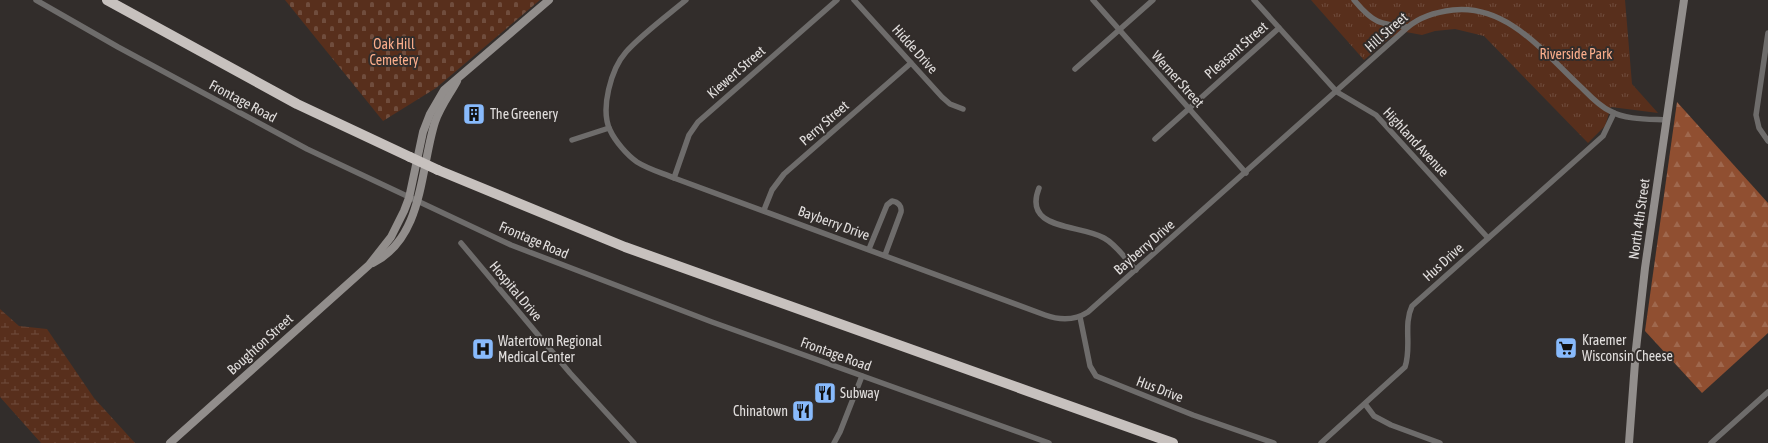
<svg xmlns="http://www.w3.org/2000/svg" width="1768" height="443" font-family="'Asap Condensed',sans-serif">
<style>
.forest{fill:url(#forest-firs)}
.wetland{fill:url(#wetland-marsh)}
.cemetery{fill:url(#cemetery-stones)}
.park{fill:url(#park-tufts)}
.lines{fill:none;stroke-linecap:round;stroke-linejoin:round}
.street{stroke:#6e6c6b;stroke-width:5.5}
.secondary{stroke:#928e8c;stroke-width:8}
.highway{stroke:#c7c1be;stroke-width:10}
.highway-bridge{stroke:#c7c1be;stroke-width:10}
.labels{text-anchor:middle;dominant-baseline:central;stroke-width:4;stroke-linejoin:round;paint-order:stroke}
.street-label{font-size:14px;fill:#e1dedd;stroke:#322d2b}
.park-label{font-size:14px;fill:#faad8b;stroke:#322d2b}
.poi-label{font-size:14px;fill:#e1dedd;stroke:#322d2b;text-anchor:start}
</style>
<defs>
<pattern id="forest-firs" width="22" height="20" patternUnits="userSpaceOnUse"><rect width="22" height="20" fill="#904f31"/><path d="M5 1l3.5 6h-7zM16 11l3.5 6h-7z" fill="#9f684e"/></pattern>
<pattern id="wetland-marsh" width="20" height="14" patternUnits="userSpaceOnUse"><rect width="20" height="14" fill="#582f1c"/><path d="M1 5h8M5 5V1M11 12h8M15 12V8" fill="none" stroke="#704d3d"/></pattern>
<pattern id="cemetery-stones" width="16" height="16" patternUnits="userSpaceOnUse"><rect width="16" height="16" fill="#582f1c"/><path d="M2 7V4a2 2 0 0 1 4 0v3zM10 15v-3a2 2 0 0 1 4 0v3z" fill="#704d3d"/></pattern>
<pattern id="park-tufts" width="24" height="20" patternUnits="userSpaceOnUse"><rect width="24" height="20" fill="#582f1c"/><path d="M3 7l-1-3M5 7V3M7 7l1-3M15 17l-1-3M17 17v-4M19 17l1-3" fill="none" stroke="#704d3d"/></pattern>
</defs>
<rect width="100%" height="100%" fill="#322d2b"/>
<polygon class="forest" points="1677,102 1768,203 1768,333 1702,393 1645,331"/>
<polygon class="wetland" points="0,309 19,326 47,329 94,398 135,443 41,443 0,397"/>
<polygon class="cemetery" points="285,0 540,0 436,88 383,121"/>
<polygon class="park" points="1311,0 1625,0 1632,84 1658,113 1611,107 1605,126 1588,143 1484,36 1455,29 1435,31 1422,35 1406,32 1391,37 1364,60"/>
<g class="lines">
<g class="street">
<polyline points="36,0 118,47 307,149 511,245 712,322 1049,443"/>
<path d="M686,0c-18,15 -45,35 -60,52 -15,17 -26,57 -16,78 5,11 17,25 27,32 11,7 25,11 37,16l371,137c14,5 29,6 43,-3l320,-285c13,-11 28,-15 45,-17 55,-6 92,44 129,78 8,8 17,18 28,23 16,9 39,8 57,9"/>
<polyline points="854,0 942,97 950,104 963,109"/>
<polyline points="1093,0 1246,173"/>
<polyline points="1254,0 1337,92 1376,115 1488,238"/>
<path d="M1354,0c19,23 25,24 54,27"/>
<polyline points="1768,33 1756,115 1759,128 1768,141"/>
<polyline points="1075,69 1153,0"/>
<polyline points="1155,139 1279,28"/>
<polyline points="572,140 609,128"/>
<polyline points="674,178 689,135 698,122 837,0"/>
<path d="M1039,188c-17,43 41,36 65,50 13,7 22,22 32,32"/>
<polyline points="764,210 772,190 784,174 911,63"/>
<polyline points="461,243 570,373 634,443"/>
<path d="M869,249l18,-44 5,-4c6,1 10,5 9,11l-16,43"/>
<polyline points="1080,317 1090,366 1096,376 1193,415 1274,443"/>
<polyline points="1365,404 1374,416 1391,425 1440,443"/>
<polyline points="834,443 840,432 862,376"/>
<path d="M1321,443l84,-76c7,-20 -2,-42 7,-61l191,-170 11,-23"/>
<polyline points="1711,443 1768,392"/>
</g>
<g class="secondary">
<path d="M373,263c51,-26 47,-94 62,-141 5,-15 15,-28 22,-41"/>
<polyline points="170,443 369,265 391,237 404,211 409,198 423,132 430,114 444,90 549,0"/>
<polyline points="1629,443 1636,349 1645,268 1684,0"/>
</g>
<g class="highway">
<polyline points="107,0 297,104 410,157"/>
<polyline points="438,170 625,247 1173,443"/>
</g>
<polyline class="highway-bridge" points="410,157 438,170"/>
</g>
<defs>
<g id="building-square" transform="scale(1.15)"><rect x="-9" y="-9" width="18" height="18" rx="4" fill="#88bafc" stroke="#322d2b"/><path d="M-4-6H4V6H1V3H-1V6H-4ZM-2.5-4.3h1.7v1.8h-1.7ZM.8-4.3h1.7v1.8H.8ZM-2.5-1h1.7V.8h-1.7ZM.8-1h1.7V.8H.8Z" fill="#111"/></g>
<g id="supermarket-square" transform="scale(1.15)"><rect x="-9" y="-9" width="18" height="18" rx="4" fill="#88bafc" stroke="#322d2b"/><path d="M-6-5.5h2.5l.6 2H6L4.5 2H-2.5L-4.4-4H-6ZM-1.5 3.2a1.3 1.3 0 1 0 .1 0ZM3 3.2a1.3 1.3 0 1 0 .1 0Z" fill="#111"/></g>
<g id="hospital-square" transform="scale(1.15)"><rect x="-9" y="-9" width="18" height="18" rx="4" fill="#88bafc" stroke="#322d2b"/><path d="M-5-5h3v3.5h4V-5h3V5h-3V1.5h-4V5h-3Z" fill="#111"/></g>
<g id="restaurant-square" transform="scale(1.15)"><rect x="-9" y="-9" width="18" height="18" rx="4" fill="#88bafc" stroke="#322d2b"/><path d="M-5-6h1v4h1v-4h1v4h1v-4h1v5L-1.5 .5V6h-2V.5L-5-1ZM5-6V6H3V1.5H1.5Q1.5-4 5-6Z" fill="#111"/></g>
</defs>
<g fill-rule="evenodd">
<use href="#building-square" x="474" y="114"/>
<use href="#supermarket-square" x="1566" y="348"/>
<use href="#hospital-square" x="483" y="349"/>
<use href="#restaurant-square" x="825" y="393"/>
<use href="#restaurant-square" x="803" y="411"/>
</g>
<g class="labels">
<g class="street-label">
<text transform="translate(1386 32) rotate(-41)">Hill Street</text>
<text transform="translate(915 49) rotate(48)">Hidde Drive</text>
<text transform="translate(1236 50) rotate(-41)">Pleasant Street</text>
<text transform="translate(736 72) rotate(-41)">Kiewert Street</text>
<text transform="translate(1178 79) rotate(48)">Werner Street</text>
<text transform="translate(243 101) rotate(28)">Frontage Road</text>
<text transform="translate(824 123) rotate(-41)">Perry Street</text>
<text transform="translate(1416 142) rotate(47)">Highland Avenue</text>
<text transform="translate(1639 219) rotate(-82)">North 4th Street</text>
<text transform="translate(834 223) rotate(20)">Bayberry Drive</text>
<text transform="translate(534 240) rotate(23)">Frontage Road</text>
<text transform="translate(1144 247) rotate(-41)">Bayberry Drive</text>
<text transform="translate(1443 262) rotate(-42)">Hus Drive</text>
<text transform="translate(516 291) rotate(50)">Hospital Drive</text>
<text transform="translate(260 344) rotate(-42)">Boughton Street</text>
<text transform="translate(836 354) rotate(20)">Frontage Road</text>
<text transform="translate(1160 389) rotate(21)">Hus Drive</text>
</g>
<g class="park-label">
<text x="394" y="44">Oak Hill<tspan x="394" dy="16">Cemetery</tspan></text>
<text x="1576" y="54">Riverside Park</text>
</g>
<g class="poi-label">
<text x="490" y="114">The Greenery</text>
<text x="1582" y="340">Kraemer<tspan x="1582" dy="16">Wisconsin Cheese</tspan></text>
<text x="498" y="341">Watertown Regional<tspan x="498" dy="16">Medical Center</tspan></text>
<text x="840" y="393">Subway</text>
<text x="788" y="411" text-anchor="end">Chinatown</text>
</g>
</g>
</svg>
